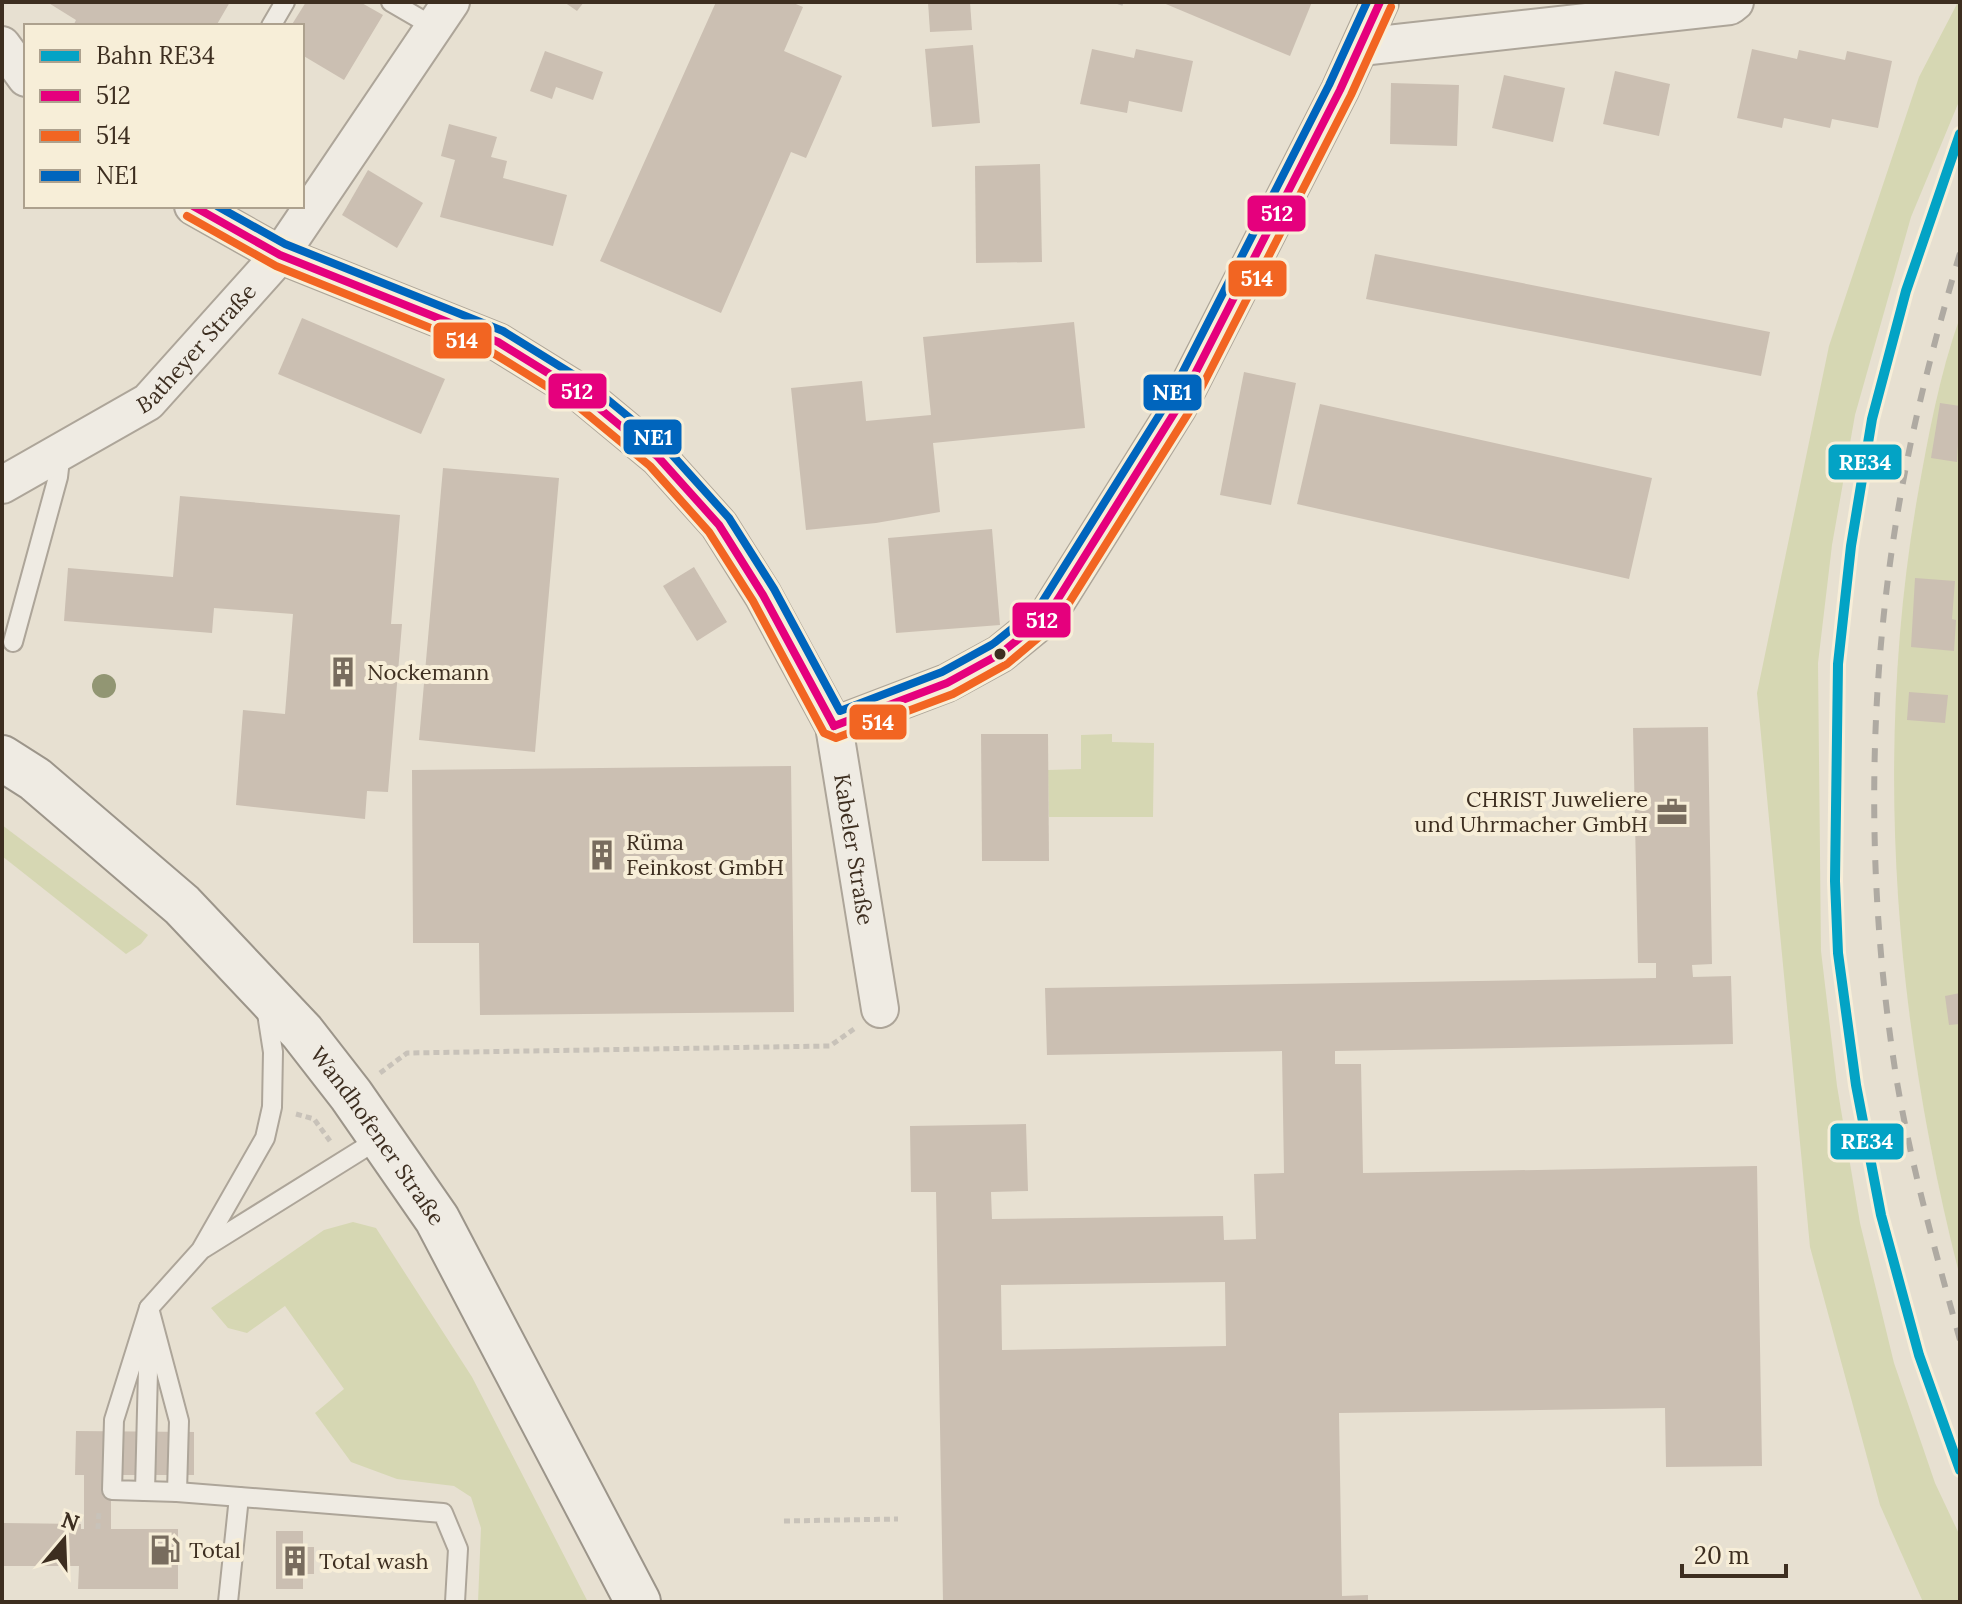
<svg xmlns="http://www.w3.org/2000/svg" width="1962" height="1604" font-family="Lora,serif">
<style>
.green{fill:#d6d7b3}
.building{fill:#cbbfb2;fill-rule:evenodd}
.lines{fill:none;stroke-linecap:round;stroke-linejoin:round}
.lane-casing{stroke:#ada599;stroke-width:22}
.street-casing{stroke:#ada599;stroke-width:40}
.secondary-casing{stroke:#9c958a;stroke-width:48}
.path{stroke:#c8c2b9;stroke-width:5;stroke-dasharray:6 4;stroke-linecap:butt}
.lane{stroke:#efebe3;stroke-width:18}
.street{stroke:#efebe3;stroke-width:36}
.secondary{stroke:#efebe3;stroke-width:44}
.rail{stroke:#afaaa2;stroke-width:6;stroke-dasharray:14 14;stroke-linecap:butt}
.bus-1-casing{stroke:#f7eed8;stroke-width:14}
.bus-2-casing{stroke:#f7eed8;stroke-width:14}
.bus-3-casing{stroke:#f7eed8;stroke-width:14}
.bus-1{stroke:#e5007d;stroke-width:8}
.bus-2{stroke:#f26522;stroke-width:8}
.bus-3{stroke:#0065bd;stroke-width:8}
.rail-1-casing{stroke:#f7eed8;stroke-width:16}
.rail-1{stroke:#03a3c5;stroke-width:10}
.tree{fill:#929673}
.bus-dot{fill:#3d2e20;stroke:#f7eed8;stroke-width:3}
.labels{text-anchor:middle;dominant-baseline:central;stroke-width:8;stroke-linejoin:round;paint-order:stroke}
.street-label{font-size:22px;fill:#3d2e20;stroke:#f7eed8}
.poi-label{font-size:22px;fill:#3d2e20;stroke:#f7eed8;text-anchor:start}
.line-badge{stroke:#f7eed8;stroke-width:3}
.badge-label{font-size:22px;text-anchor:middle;font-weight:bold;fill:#fff}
</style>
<rect width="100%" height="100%" fill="#e7e0d1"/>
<g class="green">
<polygon points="1958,2 1960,2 1960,99 1911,217 1855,415 1832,545 1818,663 1821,951 1837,1086 1860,1223 1894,1363 1935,1483 1960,1536 1960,1602 1923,1602 1880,1505 1810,1247 1757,693 1829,346 1919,77"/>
<path d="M1960,317v960c-65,-253 -87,-520 -43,-778 11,-62 22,-123 43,-182z"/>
<polygon points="1112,734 1112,742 1154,743 1153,817 1049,817 1048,770 1081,769 1081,735"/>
<polygon points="2,825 148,935 141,944 126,954 2,856"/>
<polygon points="353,1222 376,1228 472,1377 588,1602 478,1602 481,1528 471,1497 454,1486 397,1479 351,1462 315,1413 344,1389 285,1306 247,1333 228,1328 211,1308 324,1230"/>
</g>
<g class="building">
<polygon points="47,2 230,2 216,26 73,26 76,20"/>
<polygon points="306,2 360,2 383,15 344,80 302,55 302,26 291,26"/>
<polygon points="564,2 584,2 577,11"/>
<polygon points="716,2 791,2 803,7 784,51 842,76 806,158 791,152 721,313 600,261"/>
<polygon points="928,2 970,2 972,30 930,32"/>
<polygon points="1161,2 1312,2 1290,56"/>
<polygon points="973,45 980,123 932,127 925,49"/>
<polygon points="1092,49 1134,58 1136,49 1193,61 1182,112 1129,101 1127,113 1080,104"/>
<polygon points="1752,49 1797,59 1799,50 1845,60 1847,51 1892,61 1878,128 1832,119 1830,128 1784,118 1782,128 1737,118"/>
<polygon points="545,51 603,72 593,100 556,87 552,99 530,91"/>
<polygon points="1615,71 1670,84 1659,136 1603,124"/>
<polygon points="1504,75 1565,88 1553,142 1492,128"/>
<polygon points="1391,83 1459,85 1457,146 1390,144"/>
<polygon points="449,124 497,137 491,157 507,161 503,178 567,195 553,246 440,217 455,160 441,156"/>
<polygon points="1040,164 1042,262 976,263 975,166"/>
<polygon points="368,170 423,203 397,248 342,215"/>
<polygon points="1375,254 1770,332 1761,376 1366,299"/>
<polygon points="302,318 445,379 421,434 278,374"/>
<polygon points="1074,322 1085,428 933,443 940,512 876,523 806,530 791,388 862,381 866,421 931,415 923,337"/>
<polygon points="1244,372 1296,383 1271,505 1220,495"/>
<polygon points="1940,403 1960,406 1957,462 1931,458"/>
<polygon points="1320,404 1652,478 1629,579 1297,504"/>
<polygon points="443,468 559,478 535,752 419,740"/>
<polygon points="180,496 400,515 391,624 402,624 388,792 367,791 365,819 236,805 243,710 285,714 293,614 214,608 212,633 64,621 68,568 173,577"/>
<polygon points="992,529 1000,625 896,633 888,538"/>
<polygon points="694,567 727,622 697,641 663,586"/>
<polygon points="1915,578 1955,581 1952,619 1956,620 1954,651 1911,647"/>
<polygon points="1909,692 1948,695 1945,723 1907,720"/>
<path d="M1708,727l4,237 -20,1 1,12 38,-1 2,68 -398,7v13h26l2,109 394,-7 5,300 -96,1 -1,-59 -326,5 3,183 26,-1v7h-425l-7,-410h-25l-1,-66 116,-2 2,67 -37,1 1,27 231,-3 1,24 32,-1 -2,-65 30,-1 -2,-122 -235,4 -2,-67 611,-10v-15h-18l-5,-235zM1225,1282l1,64 -224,4 -1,-65z"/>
<polygon points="981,734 1048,734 1049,861 982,861"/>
<polygon points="791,766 794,1012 480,1015 479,943 413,943 412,770"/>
<polygon points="1960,993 1960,1024 1949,1025 1945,996"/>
<polygon points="76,1431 194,1432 194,1475 111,1475 111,1529 178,1529 178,1589 78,1589 79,1566 3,1566 4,1523 81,1524 81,1529 84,1529 84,1475 75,1475"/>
<polygon points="276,1531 303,1531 303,1547 314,1547 314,1574 303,1574 303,1589 276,1589"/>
</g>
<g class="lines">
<g class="lane-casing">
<g id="lane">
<polyline points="391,2 434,27"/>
<polyline points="271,26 285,2"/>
<polyline points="13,642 58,477 61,451"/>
<polyline points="266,1007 273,1052 272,1107 265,1138 201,1250 149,1308 114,1420 112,1490 177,1492 443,1513 458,1549 455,1602"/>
<polyline points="204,1248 382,1137"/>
<polyline points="149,1308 179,1421 177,1492"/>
<polyline points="145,1491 149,1330"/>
<polyline points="228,1602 239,1497"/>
</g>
</g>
<g class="street-casing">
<g id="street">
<polyline points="2,45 26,78"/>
<polyline points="1361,47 1730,6 1735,2"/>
<path id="s1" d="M193,206l87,49 218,87 84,52 76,63 61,68 44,70 71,131 46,283"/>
<path id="s2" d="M2,485l146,-83 132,-147 171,-253"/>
<polyline points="834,726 947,683 1000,654 1048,615 1178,407 1340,90 1380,2"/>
</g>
</g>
<g class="secondary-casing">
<g id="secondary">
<path id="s3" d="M2,758l33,21 147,126 120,127 49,63 86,124 201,383"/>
</g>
</g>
<g class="path">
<polyline points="1120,5 1121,2"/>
<polyline points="380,1073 407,1053 830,1046 854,1029"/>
<polyline points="296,1114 314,1119 330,1141"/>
<polyline points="784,1521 898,1519"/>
<polyline points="98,1529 99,1510"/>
</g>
<use href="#lane" class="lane"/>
<use href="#street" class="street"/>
<use href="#secondary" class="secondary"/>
<path class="rail" d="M1960,253c-17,58 -33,116 -46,175 -47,213 -52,439 -17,654 15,87 39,172 63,258"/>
<g class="bus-1-casing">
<g id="bus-1">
<polyline points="193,206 280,255 498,342 582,394 658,457 719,525 763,595 834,726"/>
<polyline points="834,726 947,683 1000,654 1048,615 1178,407 1340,90 1380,2"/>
</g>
</g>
<g class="bus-2-casing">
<polyline id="bus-2" points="187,216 276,266 493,353 575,404 650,466 709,532 753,601 824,733 836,738 953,694 1007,664 1057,622 1189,412 1351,95 1391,7"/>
</g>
<g class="bus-3-casing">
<polyline id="bus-3" points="217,206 285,244 503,331 590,385 666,448 729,518 774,589 840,711 942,672 993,644 1039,607 1168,401 1329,85 1367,2"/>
</g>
<use href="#bus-1" class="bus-1"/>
<use href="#bus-2" class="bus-2"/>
<use href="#bus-3" class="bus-3"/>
<g class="rail-1-casing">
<polyline id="rail-1" points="1960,134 1906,291 1872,419 1851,546 1838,664 1835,881 1838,953 1856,1085 1881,1215 1919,1355 1960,1470"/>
</g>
<use href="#rail-1" class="rail-1"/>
</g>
<circle class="tree" cx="104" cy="686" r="12"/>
<defs>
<g id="building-bare" transform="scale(2.4)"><path d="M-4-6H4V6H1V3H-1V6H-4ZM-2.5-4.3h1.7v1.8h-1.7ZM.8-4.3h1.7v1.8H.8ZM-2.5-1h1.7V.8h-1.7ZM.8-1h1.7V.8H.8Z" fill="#786c5e" stroke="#f7eed8" stroke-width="2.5" paint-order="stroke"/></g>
<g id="office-bare" transform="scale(2.4)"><path d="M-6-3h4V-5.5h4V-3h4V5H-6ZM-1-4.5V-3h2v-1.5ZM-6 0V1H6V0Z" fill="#786c5e" stroke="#f7eed8" stroke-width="2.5" paint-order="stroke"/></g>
<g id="fuel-bare" transform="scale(2.4)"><path d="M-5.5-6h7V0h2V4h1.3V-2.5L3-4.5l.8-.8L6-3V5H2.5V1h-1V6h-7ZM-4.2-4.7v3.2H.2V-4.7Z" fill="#786c5e" stroke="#f7eed8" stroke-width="2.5" paint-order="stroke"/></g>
</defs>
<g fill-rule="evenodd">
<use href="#building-bare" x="343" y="672"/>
<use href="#office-bare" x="1672" y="812"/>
<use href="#building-bare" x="602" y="855"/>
<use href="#fuel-bare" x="165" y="1550"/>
<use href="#building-bare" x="295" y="1561"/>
</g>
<circle class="bus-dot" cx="1000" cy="654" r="7"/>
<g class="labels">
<g class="street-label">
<text stroke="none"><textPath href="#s2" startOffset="240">Batheyer Straße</textPath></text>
<text stroke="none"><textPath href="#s1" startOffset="980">Kabeler Straße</textPath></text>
<text stroke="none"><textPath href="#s3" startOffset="536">Wandhofener Straße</textPath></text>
</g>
<g class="poi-label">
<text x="367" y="672">Nockemann</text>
<text x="1648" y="799" text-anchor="end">CHRIST Juweliere<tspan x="1648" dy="25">und Uhrmacher GmbH</tspan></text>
<text x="626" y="842">Rüma<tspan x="626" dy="25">Feinkost GmbH</tspan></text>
<text x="189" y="1550">Total</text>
<text x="319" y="1561">Total wash</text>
</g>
</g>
<g class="line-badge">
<rect x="1246" y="194" width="61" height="39" rx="8" fill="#e5007d"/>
<rect x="1227" y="259" width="61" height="39" rx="8" fill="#f26522"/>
<rect x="432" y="321" width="61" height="39" rx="8" fill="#f26522"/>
<rect x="547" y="372" width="61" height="38" rx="8" fill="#e5007d"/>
<rect x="1142" y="373" width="61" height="39" rx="8" fill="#0065bd"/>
<rect x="622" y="418" width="61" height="38" rx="8" fill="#0065bd"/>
<rect x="1827" y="443" width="76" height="38" rx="8" fill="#03a3c5"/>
<rect x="1011" y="601" width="61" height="38" rx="8" fill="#e5007d"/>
<rect x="848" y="703" width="60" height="38" rx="8" fill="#f26522"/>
<rect x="1829" y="1122" width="76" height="39" rx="8" fill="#03a3c5"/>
</g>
<g class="badge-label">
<text x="1277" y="221">512</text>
<text x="1257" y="286">514</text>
<text x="462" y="348">514</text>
<text x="577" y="399">512</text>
<text x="1172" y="400">NE1</text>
<text x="653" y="445">NE1</text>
<text x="1865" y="470">RE34</text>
<text x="1042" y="628">512</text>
<text x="878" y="730">514</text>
<text x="1867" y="1149">RE34</text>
</g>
<rect width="1962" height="1604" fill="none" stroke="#3d2e20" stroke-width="8"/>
<rect x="24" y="24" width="280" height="184" fill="#f7eed8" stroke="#ada18e" stroke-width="2"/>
<rect x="40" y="50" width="40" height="12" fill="#03a3c5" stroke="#ada18e" stroke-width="2"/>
<text x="96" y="64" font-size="24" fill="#3d2e20">Bahn RE34</text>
<rect x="40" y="90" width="40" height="12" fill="#e5007d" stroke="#ada18e" stroke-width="2"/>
<text x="96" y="104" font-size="24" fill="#3d2e20">512</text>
<rect x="40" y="130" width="40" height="12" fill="#f26522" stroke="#ada18e" stroke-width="2"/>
<text x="96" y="144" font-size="24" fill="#3d2e20">514</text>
<rect x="40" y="170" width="40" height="12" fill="#0065bd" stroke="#ada18e" stroke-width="2"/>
<text x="96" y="184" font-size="24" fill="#3d2e20">NE1</text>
<g transform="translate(64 1540) rotate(19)" stroke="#f7eed8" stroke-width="6" paint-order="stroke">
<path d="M0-6L14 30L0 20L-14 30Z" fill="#3d2e20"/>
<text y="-12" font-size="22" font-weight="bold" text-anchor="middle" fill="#3d2e20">N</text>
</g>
<path d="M1682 1564v12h104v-12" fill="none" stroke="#3d2e20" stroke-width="4"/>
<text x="1694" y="1564" font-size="24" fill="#3d2e20" stroke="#f7eed8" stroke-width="6" paint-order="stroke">20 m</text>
</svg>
